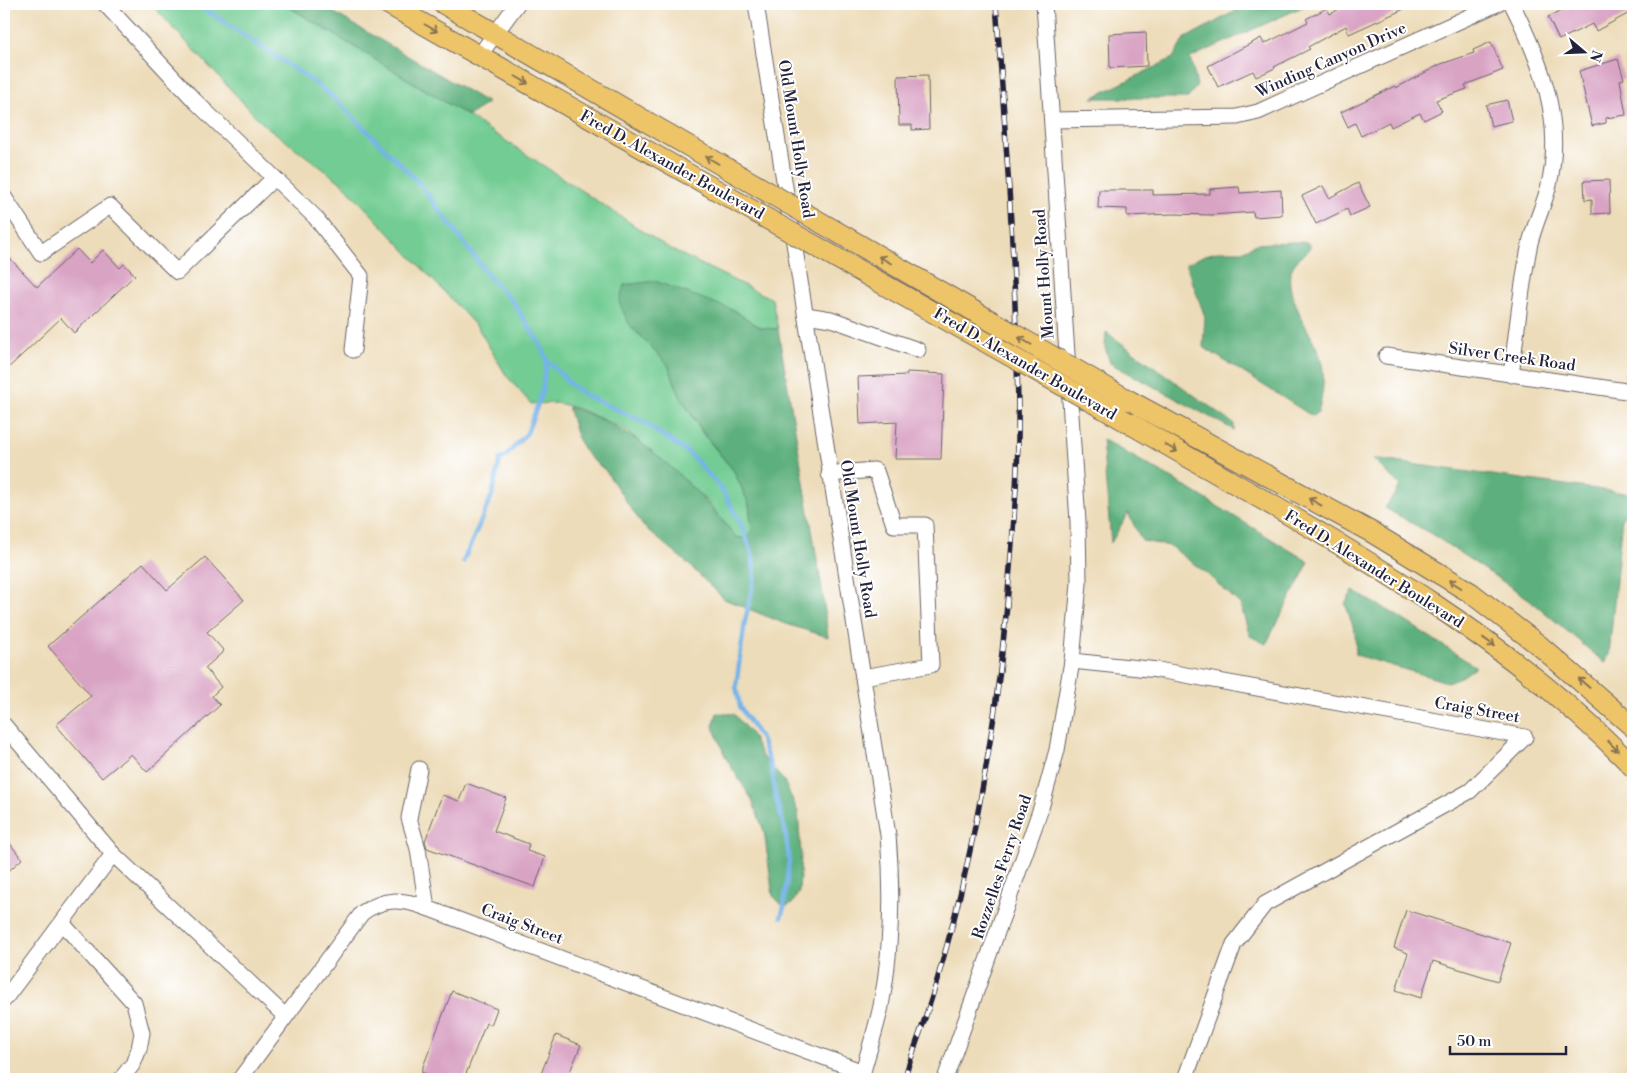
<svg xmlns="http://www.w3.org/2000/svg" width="1637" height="1083" font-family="'Libre Bodoni',serif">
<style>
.green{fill:#72cc93;stroke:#4a7767}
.forest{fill:#5db07d;stroke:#40695c}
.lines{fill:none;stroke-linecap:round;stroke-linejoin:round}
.stream{stroke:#75b3e8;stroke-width:4.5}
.building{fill:#d9a3c4}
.minor-casing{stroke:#696367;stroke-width:17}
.major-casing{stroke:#696367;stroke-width:22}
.minor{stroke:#fff;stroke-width:15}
.major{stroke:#eec469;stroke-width:20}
.rail-casing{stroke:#22223b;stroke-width:5.5}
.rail{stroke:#fff;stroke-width:4;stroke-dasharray:11;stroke-linecap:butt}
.major-bridge-casing{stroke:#696367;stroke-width:22;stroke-linecap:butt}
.major-bridge{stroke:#eec469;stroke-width:20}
.oneway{stroke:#887352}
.labels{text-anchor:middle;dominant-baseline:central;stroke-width:4;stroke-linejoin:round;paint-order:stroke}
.street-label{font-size:16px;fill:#22223b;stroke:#fff}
</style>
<rect width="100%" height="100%" fill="#fff"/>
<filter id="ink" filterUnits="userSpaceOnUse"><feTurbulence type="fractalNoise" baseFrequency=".02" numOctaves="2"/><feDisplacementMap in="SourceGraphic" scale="10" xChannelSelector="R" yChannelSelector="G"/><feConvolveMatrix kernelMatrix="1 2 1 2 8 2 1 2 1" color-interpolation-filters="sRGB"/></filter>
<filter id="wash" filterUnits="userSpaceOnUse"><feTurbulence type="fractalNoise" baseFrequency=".0096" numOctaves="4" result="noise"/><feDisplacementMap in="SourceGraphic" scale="20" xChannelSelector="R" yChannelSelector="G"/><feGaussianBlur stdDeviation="1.12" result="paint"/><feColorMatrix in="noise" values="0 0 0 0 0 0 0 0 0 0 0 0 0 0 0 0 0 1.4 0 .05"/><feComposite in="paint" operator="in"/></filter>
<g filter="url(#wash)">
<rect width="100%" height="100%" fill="#eddcb9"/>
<polygon class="green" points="151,4 284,4 468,116 670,249 772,299 778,329 761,328 733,310 629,324 668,365 680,396 703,434 734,471 749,504 752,530 747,539 736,537 707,501 626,430 579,409 558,403 531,404 506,375 478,328 343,184 262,123"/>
<g class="forest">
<polygon points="284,4 319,4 488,103 468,116"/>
<polygon points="1248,4 1309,4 1190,58 1197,85 1188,98 1092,98 1173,58 1184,39"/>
<path d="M1291,242h16l4,5c-8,8 -18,15 -21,27 -4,23 22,60 30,82 6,18 3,38 -2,56l-6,4 -109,-69 2,-30 -19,-53 19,-9 16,-4h21l14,-7z"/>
<path d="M655,281l78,29 28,18 17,1 44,260 6,48 -45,-14 -59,-24 -37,-36 -44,-37 -38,-56 -16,-13 -11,-17 -10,-33c69,19 124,76 168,130l11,2 5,-9 -3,-26 -15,-33 -30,-37 -24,-38 -12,-31 -39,-41 -10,-22 5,-17z"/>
<polygon points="1106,332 1234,424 1234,430 1110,363 1105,347"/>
<polygon points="1102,439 1173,479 1309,562 1266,644 1250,636 1240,604 1206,573 1170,546 1142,541 1128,513 1111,543"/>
<polygon points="1373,459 1633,494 1633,512 1622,517 1609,655 1605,663 1529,599 1433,535 1385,508 1400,486"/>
<polygon points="1353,591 1393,613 1476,667 1463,676 1447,682 1356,655 1355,632 1345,603"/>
<polygon points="717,713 734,714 751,734 762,756 784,781 798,812 801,854 799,892 792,904 784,907 773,896 764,831 752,800 726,758 713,726"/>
</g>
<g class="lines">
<g class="stream">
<polyline points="193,4 214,15 311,80 335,99 419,183 491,279 513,302 540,344 547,360 571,385 585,395 642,421 690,454 721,488 739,520 752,553 755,576 745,621 736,686 740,707 761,739 772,770 775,795 785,829 789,860 784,907 781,917"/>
<polyline points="463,562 492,495 500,459 504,458 527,433 541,396 547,360"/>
</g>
</g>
<g id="blocks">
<g class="building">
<polygon points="1349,4 1415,4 1349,34 1346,26 1308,47 1310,49 1274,67 1275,68 1256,77 1253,71 1218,87 1208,66 1261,38 1264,44 1308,22 1306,19 1327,8 1330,14"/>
<polygon points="1578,4 1633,4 1633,11 1596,31 1592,24 1559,40 1548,17"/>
<polygon points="1146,32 1147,66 1110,68 1109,34"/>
<polygon points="1491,42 1503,70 1465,85 1467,89 1436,100 1442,111 1424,120 1420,113 1391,127 1389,122 1361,136 1355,123 1348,127 1341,112 1395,86 1396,88 1441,64 1474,53 1473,50"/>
<polygon points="1618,59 1624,79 1620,80 1626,115 1606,118 1606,123 1592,126 1579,71"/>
<polygon points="928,75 929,129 912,130 912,125 899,125 898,76"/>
<polygon points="1507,100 1512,121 1491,126 1486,105"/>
<polygon points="1609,180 1610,213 1592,214 1592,199 1585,200 1584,181"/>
<polygon points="1358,183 1370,207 1350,216 1347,209 1316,224 1302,196 1323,186 1329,198"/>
<polygon points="1239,187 1240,193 1281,190 1282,215 1254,217 1253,212 1212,215 1172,214 1127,216 1127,209 1098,208 1099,190 1153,190 1153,195 1210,194 1210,189"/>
<polygon points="77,249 90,263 103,250 120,268 124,264 135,275 74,333 61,318 4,372 4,252 37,287"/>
<polygon points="907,372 944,374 941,459 895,459 897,422 860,424 858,377 907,375"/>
<polygon points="205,557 244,600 207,632 224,651 205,668 221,687 212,696 220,705 147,772 131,754 102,778 56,725 91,696 48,646 143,563 167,590"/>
<polygon points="466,783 506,798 494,831 529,844 527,851 545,857 535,887 427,848 425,841 442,795 459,801"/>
<polygon points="4,836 22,859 4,875"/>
<polygon points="1406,910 1511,943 1498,981 1433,961 1421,998 1396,990 1408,953 1394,948"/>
<polygon points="452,991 497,1009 491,1025 486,1023 464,1079 440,1079 421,1072"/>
<polygon points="556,1035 581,1045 567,1079 539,1079"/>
</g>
</g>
</g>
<g filter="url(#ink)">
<use href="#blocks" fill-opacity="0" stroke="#696367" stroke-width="1"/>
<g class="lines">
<g class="minor-casing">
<g id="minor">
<polyline points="105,4 195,101 315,217 361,276 353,350"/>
<path d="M756,4l132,831c5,58 4,114 -7,171 -5,24 -14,49 -20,73"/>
<polyline points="479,56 517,4"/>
<polyline points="1052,120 1237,117 1258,112 1497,4"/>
<polyline points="4,197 41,253 110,206 177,272 274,178"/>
<polyline points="806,315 831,319 918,350"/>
<polyline points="1386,356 1633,392"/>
<path d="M1511,375c6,-44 10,-89 19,-132 5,-20 14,-38 19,-58 15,-66 -8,-123 -37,-181"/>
<polyline points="829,474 874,470 876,471 894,525 925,525 931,665 863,677"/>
<polyline points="1072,661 1158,670 1525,737 1470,791 1265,904 1234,944 1185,1079"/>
<polyline points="4,725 113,854 285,1016"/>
<polyline points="419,769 409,818 418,849 427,908"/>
<polyline points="62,923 134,1003 142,1033 139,1049 133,1064 121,1079"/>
<polyline points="4,1000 113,854"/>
<path d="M240,1079l122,-166c23,-16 40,-14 65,-5l436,164"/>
<polyline points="945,1079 1041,808 1057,750 1072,661 1079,583 1078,522 1044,4"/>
</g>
</g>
<g class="major-casing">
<g id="major">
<polyline points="388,4 757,213"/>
<polyline points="444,4 754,184"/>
<polyline points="1128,400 1373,533 1471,593 1540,646 1633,727"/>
<path d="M1129,423c175,102 362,196 504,344"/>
</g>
</g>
<use href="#minor" class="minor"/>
<use href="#major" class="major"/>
<g class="rail-casing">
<path id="rail" d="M904,1079c12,-36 26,-72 36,-109 39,-134 61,-275 71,-414 4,-49 8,-99 7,-148 -2,-135 -12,-270 -22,-404"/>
</g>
<use href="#rail" class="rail"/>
<g class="major-bridge-casing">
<g id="major-bridge">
<polyline points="754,184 1128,400"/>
<polyline points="757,213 1129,423"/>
</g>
</g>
<use href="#major-bridge" class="major-bridge"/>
</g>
<defs><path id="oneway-shaft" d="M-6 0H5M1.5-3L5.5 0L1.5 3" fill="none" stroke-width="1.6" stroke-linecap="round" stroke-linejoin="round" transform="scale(1.25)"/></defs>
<g class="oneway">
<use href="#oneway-shaft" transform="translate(431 28) rotate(30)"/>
<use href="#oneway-shaft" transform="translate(522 80) rotate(30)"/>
<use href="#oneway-shaft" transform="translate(712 160) rotate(-150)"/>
<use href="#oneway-shaft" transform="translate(885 260) rotate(-150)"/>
<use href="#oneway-shaft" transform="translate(1025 341) rotate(-150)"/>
<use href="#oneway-shaft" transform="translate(1171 448) rotate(30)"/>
<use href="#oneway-shaft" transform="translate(1315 502) rotate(-151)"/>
<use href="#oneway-shaft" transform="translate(1455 584) rotate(-148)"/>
<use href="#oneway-shaft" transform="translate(1489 642) rotate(36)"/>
<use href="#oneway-shaft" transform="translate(1584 683) rotate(-139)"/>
<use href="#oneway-shaft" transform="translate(1613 746) rotate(45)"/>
</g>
</g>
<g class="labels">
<g class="street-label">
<text transform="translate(1331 60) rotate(-24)">Winding Canyon Drive</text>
<text transform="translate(796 139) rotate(81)">Old Mount Holly Road</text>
<text transform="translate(672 165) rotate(29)">Fred D. Alexander Boulevard</text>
<text transform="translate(1044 274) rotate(-94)">Mount Holly Road</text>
<text transform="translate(1512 357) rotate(8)">Silver Creek Road</text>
<text transform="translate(1025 364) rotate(30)">Fred D. Alexander Boulevard</text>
<text transform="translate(858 539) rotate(81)">Old Mount Holly Road</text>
<text transform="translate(1374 569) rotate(32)">Fred D. Alexander Boulevard</text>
<text transform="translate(1477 710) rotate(10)">Craig Street</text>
<text transform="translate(1002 867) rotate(-71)">Rozzelles Ferry Road</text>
<text transform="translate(522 924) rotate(21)">Craig Street</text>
</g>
</g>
<rect width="1637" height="1083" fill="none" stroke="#fff" stroke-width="20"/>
<g transform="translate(1584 52) rotate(109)" stroke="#ffffff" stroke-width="4" paint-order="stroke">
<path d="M0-4L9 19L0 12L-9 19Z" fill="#22223b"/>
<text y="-8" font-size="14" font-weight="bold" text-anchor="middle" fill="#22223b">N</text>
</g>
<path d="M1450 1046v8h116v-8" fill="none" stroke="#22223b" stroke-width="2.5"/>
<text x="1457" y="1046" font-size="15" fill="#22223b" stroke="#ffffff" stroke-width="4" paint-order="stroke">50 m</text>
</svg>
